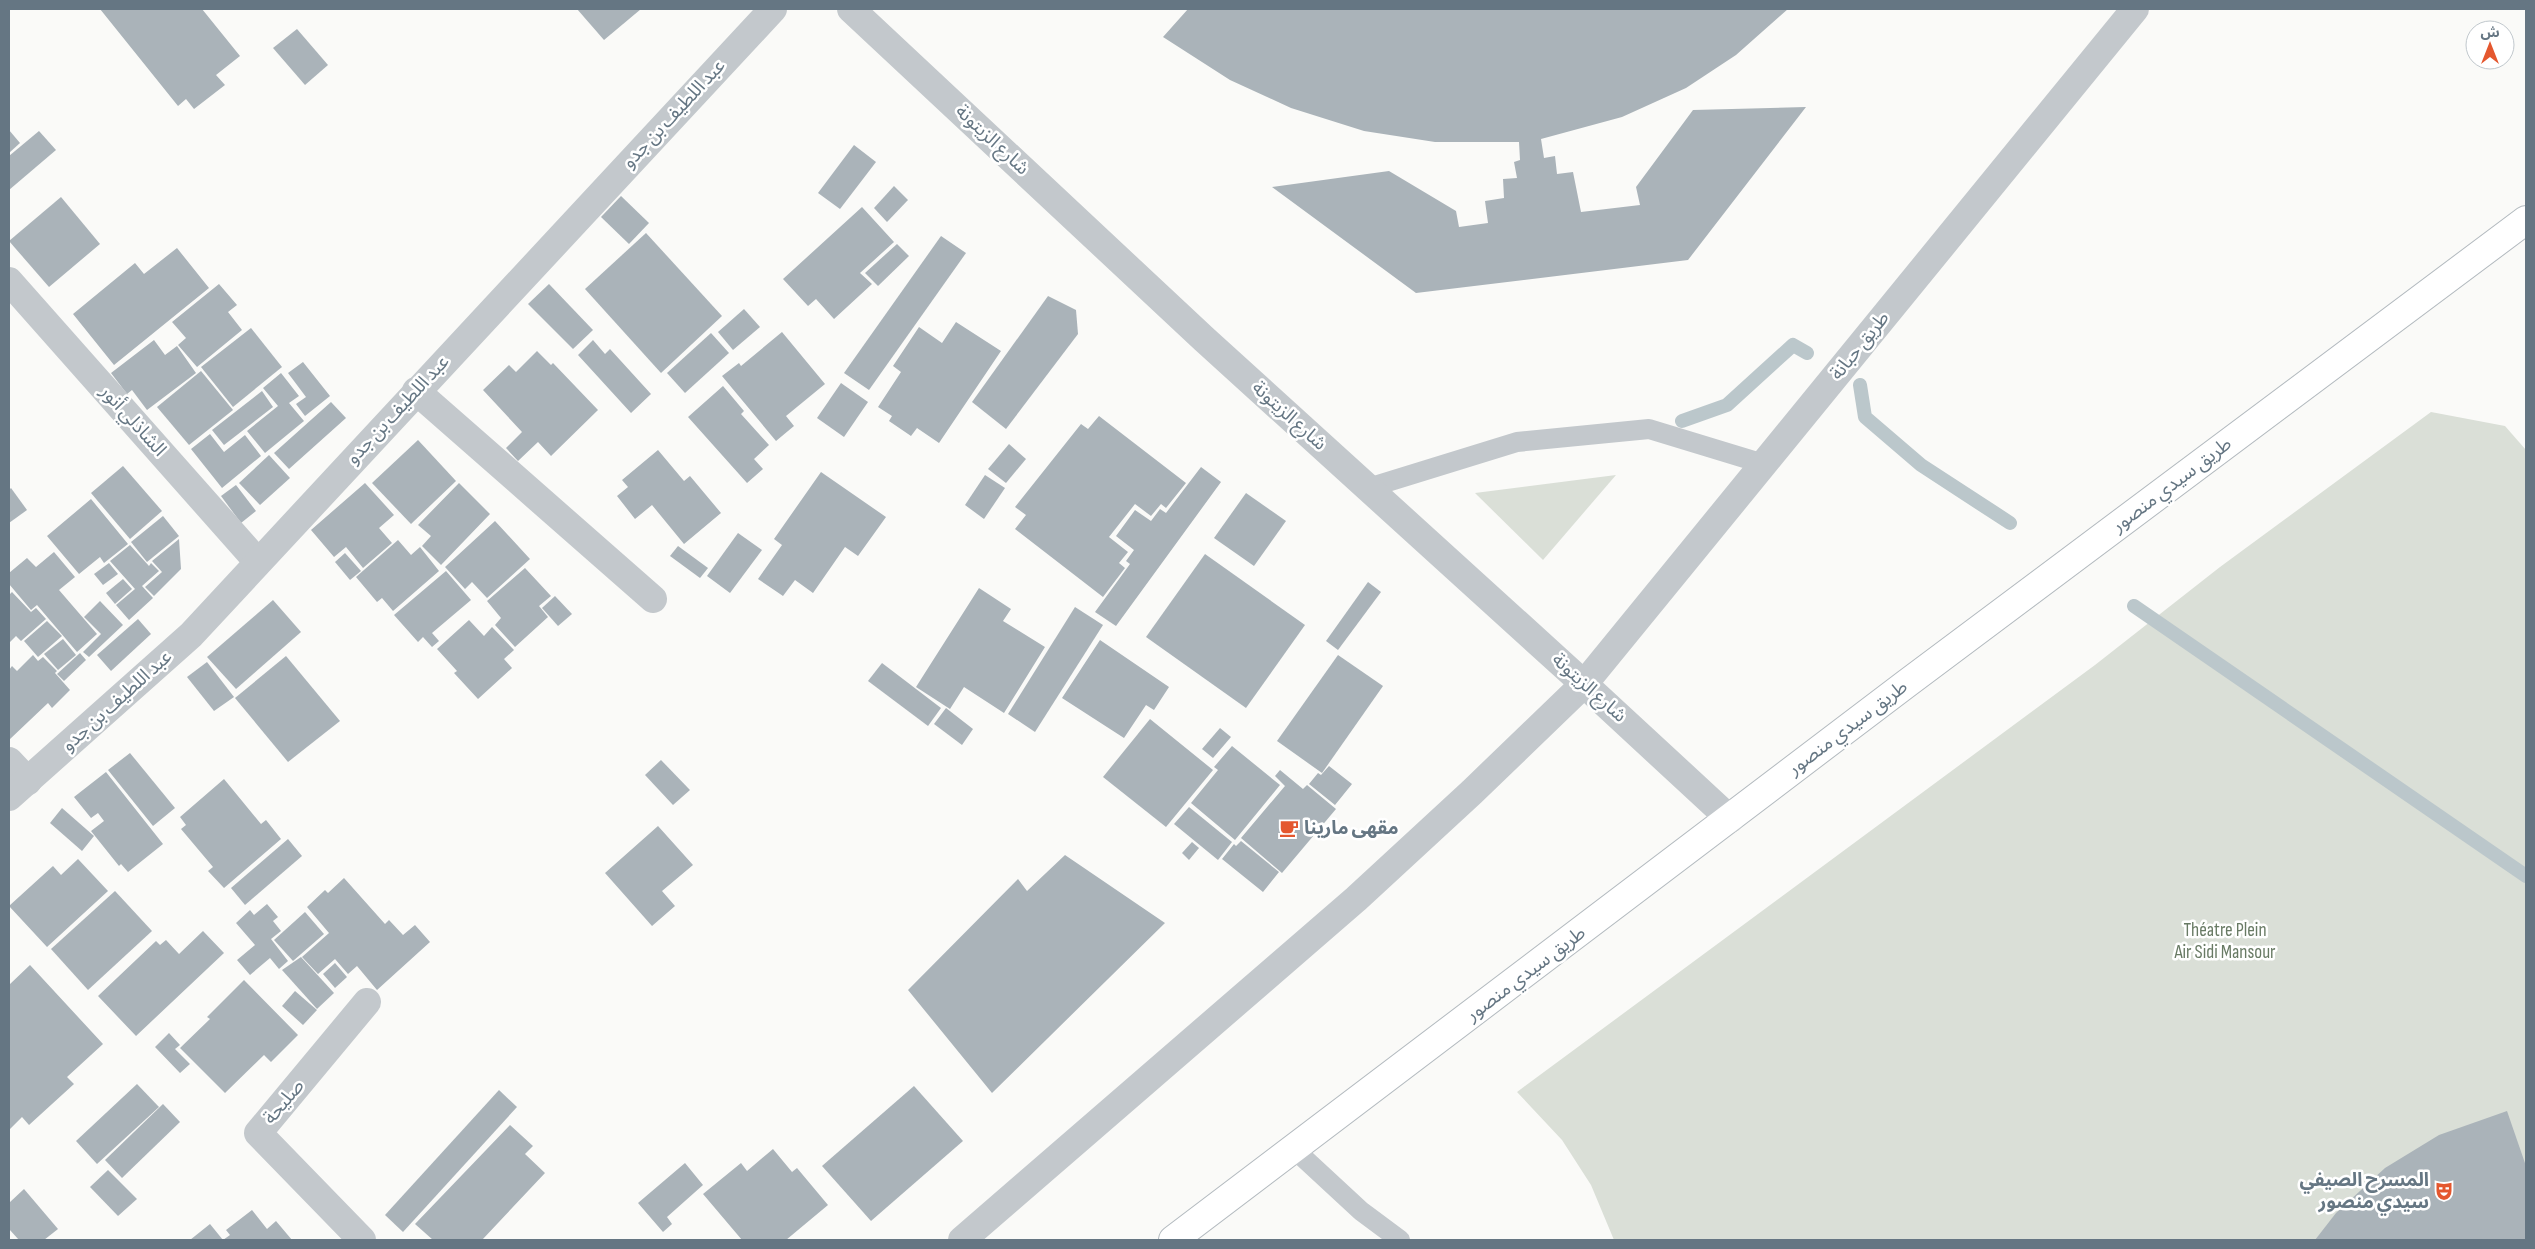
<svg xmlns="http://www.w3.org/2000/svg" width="2535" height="1249" font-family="'Sofia Sans Condensed','Noto Sans Arabic',sans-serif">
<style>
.green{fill:#dadfd7}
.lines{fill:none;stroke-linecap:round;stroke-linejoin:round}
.stream{stroke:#bbc7cb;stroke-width:14}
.building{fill:#aab3b9}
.secondary-casing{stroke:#b3babf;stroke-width:30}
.service{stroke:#c3c8cc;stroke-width:20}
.minor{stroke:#c3c8cc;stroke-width:28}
.tertiary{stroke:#c3c8cc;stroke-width:28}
.secondary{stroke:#fff;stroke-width:28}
.labels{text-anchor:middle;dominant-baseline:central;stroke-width:5;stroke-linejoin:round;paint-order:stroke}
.street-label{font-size:19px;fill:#657683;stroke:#fff}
.poi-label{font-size:19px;font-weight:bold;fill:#657683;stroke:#fff;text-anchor:start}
.park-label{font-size:19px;fill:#687a64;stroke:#fff}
</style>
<rect width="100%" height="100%" fill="#fafaf8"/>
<g class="green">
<polygon points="2431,412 2505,426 2526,450 2526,1240 1614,1240 1591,1185 1562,1140 1517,1092 2095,665 2220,567"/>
<polygon points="1616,475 1543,560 1475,493"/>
</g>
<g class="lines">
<g class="stream">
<polyline points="1860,385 1865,417 1921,465 2010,523"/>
<polyline points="1682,421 1727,405 1793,345 1807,353"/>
<polyline points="2134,606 2526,876"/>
</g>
</g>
<g class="building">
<polygon points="100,9 202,9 240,56 216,75 225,85 194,109 186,99 178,106"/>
<polygon points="577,9 641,9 604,40"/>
<polygon points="1188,9 1788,9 1736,55 1686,88 1622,117 1541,139 1544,158 1555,156 1557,174 1573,172 1581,212 1640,205 1636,187 1693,110 1806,107 1688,260 1416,293 1272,187 1389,171 1456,211 1459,227 1488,223 1485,201 1504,198 1503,179 1517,178 1514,162 1520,160 1519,142 1435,142 1364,131 1291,108 1230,80 1163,37"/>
<polygon points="297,29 328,65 305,85 273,48"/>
<polygon points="9,130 20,143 9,153"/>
<polygon points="39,131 56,150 9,190 9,156"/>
<polygon points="854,145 876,162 840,209 818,193"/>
<polygon points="894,186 908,200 887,222 874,208"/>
<polygon points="621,196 649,223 629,244 601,217"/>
<polygon points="61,197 100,244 49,287 9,241"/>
<polygon points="862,207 894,242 860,273 872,284 834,319 816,299 808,306 783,279"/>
<polygon points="646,233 722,316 661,373 585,289"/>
<polygon points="941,236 966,253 869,390 844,373"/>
<polygon points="897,244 909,256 878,286 865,273"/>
<polygon points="177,248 209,288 114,365 73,314 135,263 144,274"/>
<polygon points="219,284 237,305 228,312 242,330 197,367 178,345 186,338 172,322"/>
<polygon points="549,284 593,330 573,349 528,304"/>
<polygon points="1048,296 1076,310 1078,334 1006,429 972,402"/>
<polygon points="744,309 760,327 733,350 718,332"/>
<polygon points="956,322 1001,351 939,443 917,428 911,436 889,421 892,416 878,407 901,372 893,366 919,327 942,343"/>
<polygon points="251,328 282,367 233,407 201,367"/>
<polygon points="782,332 825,384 786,416 794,426 776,441 722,376 739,363 741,366"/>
<polygon points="711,333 729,353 685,393 667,373"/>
<polygon points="154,340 165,355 177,346 196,373 147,410 132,390 127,394 111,373"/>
<polygon points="593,340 605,354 610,349 651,394 631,413 578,355"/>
<polygon points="537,351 551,365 553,363 598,410 551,456 538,442 518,461 506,448 522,432 483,390 509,365 516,372"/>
<polygon points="303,362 330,396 305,416 296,404 306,397 288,373"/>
<polygon points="201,371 233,410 189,445 157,407"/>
<polygon points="281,373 299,396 289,403 304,421 265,453 247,431 278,406 263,388"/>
<polygon points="841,383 868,402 844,437 817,418"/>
<polygon points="723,386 744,411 741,414 769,445 754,459 763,469 747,483 688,417"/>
<polygon points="262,391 273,407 224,445 212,430"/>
<polygon points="331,402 346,418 289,469 274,453"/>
<polygon points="1099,416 1186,483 1166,508 1161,504 1151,516 1135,504 1109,537 1128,552 1119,563 1125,568 1103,597 1015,529 1026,515 1015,507 1081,424 1088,429"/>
<polygon points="210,434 224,452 245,435 261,456 222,488 191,449"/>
<polygon points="418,440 456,481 411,524 372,483"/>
<polygon points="1009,444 1026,459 1006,483 988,469"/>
<polygon points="658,450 684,481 690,476 721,513 684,544 652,505 635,519 617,496 628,487 622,480"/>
<polygon points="269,455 290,478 260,505 239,483"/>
<polygon points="123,466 162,511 130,539 91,493"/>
<polygon points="1201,467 1221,482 1116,626 1095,612 1130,564 1126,561 1134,550 1116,536 1135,510 1151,521 1160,509 1166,513"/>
<polygon points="821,472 886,517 858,556 845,547 813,593 795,580 783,596 758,579 782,545 774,539"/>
<polygon points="985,475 1005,488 984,519 965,505"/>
<polygon points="365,483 394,515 379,528 392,543 363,568 346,547 334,557 311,530"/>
<polygon points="459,483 490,514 441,565 422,546 431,536 418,525"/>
<polygon points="236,485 256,511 241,523 221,496"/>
<polygon points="11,488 27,510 9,523 9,490"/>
<polygon points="1246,493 1286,521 1254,566 1214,538"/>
<polygon points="91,499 128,544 104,563 100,557 79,574 47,536"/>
<polygon points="163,516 179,536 147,562 131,542"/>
<polygon points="495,521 530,559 487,598 472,582 465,589 445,567"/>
<polygon points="738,533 762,550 730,593 707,576"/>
<polygon points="179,539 181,569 154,596 145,587 162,572 152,561"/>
<polygon points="398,540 411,555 420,547 439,571 393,611 382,598 377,602 356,577"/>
<polygon points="130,545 149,566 151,563 159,571 142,586 153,598 129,620 116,605 135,589 110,561"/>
<polygon points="678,546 708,568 700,578 670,556"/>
<polygon points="54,552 75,577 59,590 97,634 77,652 37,605 31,610 9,584 9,573 27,558 36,567"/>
<polygon points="345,553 361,571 350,580 335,562"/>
<polygon points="1205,554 1305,625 1246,708 1146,637"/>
<polygon points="109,563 118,574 103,585 94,574"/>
<polygon points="525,568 551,596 539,606 548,617 515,647 495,625 501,618 487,601"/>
<polygon points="446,571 471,600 432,633 439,641 432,647 423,637 418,642 394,615"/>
<polygon points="123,579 132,589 115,604 106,593"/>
<polygon points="1368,582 1381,592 1338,650 1326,641"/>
<polygon points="979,588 1011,609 1003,621 1045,647 1004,713 964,687 950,709 916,687"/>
<polygon points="12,592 31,612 36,608 46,619 21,641 16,636 9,643 9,595"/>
<polygon points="555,596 572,614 558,626 542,608"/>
<polygon points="273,600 301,632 236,689 207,657"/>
<polygon points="100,601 123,625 89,657 83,652 101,634 84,617"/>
<polygon points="1075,607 1103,625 1035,732 1008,714"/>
<polygon points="138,619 151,634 111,671 97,655"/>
<polygon points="469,620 484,636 492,627 514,650 504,659 512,668 478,699 454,673 457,671 437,649"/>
<polygon points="47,621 62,636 38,657 24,641"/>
<polygon points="63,639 76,655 58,670 44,654"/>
<polygon points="1100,640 1169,687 1154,710 1146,705 1124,738 1062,698"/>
<polygon points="80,653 86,660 64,681 57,674"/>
<polygon points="33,655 38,661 43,657 57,671 55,673 70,690 52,708 48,703 9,740 9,670 12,666 17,671"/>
<polygon points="1338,655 1383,686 1322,773 1277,741"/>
<polygon points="286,656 340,721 288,762 235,698"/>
<polygon points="207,662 234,697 214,711 187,677"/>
<polygon points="882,663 941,708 928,726 868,681"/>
<polygon points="946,708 973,729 962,745 934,724"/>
<polygon points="1150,719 1213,770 1166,827 1103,777"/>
<polygon points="1220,728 1231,737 1213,758 1202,749"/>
<polygon points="1232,746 1280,785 1235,840 1191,803 1218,770 1214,767"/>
<polygon points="130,753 175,808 153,826 108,770"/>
<polygon points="661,760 690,790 673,805 645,775"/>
<polygon points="1329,766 1352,784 1335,805 1309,784 1318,773 1321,775"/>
<polygon points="1280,770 1303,789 1307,785 1336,809 1282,873 1241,838 1285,786 1275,776"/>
<polygon points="106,772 163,844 128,872 121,864 119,866 91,831 104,821 98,813 91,818 74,797"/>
<polygon points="224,779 261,824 266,820 281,839 224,888 208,871 213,867 181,829 186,825 180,817"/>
<polygon points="1189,807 1232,842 1218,860 1174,824"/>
<polygon points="62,808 94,836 82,851 50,823"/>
<polygon points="658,826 693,865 662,891 675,906 652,926 605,873"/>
<polygon points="288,839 302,856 245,905 231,888"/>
<polygon points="1241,841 1279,872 1263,892 1222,859 1234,844 1236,846"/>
<polygon points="1192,842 1199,848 1189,860 1182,853"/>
<polygon points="1065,855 1165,923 992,1093 908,990 1018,879 1027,891"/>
<polygon points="78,859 108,891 47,947 9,906 53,866 61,875"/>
<polygon points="344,878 385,924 389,920 403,935 415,925 430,942 377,990 357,966 348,974 335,959 318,974 302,957 329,933 307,907 325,890 328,893"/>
<polygon points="115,891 152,931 88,990 51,949"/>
<polygon points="267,904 278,917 273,921 281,931 271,939 288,961 279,969 270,958 250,975 237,960 255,945 236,923 250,910 254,915"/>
<polygon points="305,912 324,934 293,961 274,940"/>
<polygon points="203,931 224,953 136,1036 98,996 156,941 160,945 166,940 179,954"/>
<polygon points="301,957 334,993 317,1009 282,970"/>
<polygon points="335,963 347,977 335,988 323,974"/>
<polygon points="30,965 103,1044 67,1077 74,1084 29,1125 22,1117 9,1130 9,985"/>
<polygon points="244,980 298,1035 271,1062 264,1055 225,1093 180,1048 210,1019 207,1017"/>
<polygon points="295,991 317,1010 303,1025 282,1006"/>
<polygon points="169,1033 180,1045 175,1049 190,1064 180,1073 155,1047"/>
<polygon points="137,1084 159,1107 97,1164 76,1141"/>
<polygon points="914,1086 963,1141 871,1221 822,1166"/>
<polygon points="499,1090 517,1107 403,1232 385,1215"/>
<polygon points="163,1104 180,1122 122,1178 105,1160"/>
<polygon points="2507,1111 2526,1166 2526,1240 2315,1240 2336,1213 2385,1168 2439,1135"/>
<polygon points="510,1125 533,1146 525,1154 545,1173 482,1240 433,1240 415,1224"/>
<polygon points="773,1149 792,1172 797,1168 828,1205 786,1240 742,1240 703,1194 741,1163 747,1171"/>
<polygon points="685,1163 703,1185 667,1217 672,1224 663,1232 638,1203"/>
<polygon points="108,1170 137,1199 118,1216 90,1187"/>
<polygon points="24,1189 58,1229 44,1240 19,1240 9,1229 9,1203"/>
<polygon points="252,1210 267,1229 276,1221 292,1240 190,1240 210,1224 223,1240 230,1235 226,1230"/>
</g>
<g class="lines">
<g class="secondary-casing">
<polyline id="secondary" points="1173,1240 1906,684 2526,220"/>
</g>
<g class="service">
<polyline points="1368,488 1517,442 1649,429 1764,464"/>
<polyline points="1294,1149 1361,1211 1400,1240"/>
</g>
<g class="minor">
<polyline points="9,281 257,561"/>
<polyline points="416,391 653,599"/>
<polyline points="9,761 28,781"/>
<polyline points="9,797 191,635 773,9"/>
<polyline points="362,1240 258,1133 367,1002"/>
<polyline points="962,1240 1356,899 1472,792 1584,684"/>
</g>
<g class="tertiary">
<polyline points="851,9 1204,339 1584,684 1730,819"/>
<polyline points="1584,684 2135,9"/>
</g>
<use href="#secondary" class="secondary"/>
</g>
<defs>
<g id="cafe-bare" transform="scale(1.5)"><path d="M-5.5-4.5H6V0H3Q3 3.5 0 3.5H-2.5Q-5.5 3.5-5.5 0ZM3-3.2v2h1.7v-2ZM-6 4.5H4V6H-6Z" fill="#e4572e" stroke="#fff" stroke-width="2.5" paint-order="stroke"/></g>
<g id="theatre-bare" transform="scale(1.5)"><path d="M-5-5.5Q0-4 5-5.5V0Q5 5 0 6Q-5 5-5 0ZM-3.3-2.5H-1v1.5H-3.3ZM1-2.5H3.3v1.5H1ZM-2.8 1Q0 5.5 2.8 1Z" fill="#e4572e" stroke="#fff" stroke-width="2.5" paint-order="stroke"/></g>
</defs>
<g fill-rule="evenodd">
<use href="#cafe-bare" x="1289" y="828"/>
<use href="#theatre-bare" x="2444" y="1191"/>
</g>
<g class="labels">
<g class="street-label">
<text transform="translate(674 114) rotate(-47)">عبد اللطيف بن جدو</text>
<text transform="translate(992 140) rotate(43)">شارع الزيتونة</text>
<text transform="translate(1860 346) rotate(-51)">طريق حبانة</text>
<text transform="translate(398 410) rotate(-47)">عبد اللطيف بن جدو</text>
<text transform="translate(1289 416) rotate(42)">شارع الزيتونة</text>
<text transform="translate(133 421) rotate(48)">الشاذلي أنور</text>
<text transform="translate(2172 485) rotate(-37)">طريق سيدي منصور</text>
<text transform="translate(1589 688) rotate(42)">شارع الزيتونة</text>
<text transform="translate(117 701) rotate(-42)">عبد اللطيف بن جدو</text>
<text transform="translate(1848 728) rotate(-37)">طريق سيدي منصور</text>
<text transform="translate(1526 974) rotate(-37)">طريق سيدي منصور</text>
<text transform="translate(284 1102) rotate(-50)">صليحة</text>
</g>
<g class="poi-label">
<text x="1304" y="828">مقهى مارينا</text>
<text x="2429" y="1180" text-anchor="end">المسرح الصيفي<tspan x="2429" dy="22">سيدي منصور</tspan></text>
</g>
<g class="park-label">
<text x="2225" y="930">Théatre Plein<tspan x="2225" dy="22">Air Sidi Mansour</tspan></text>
</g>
</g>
<rect width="2535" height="1249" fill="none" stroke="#657683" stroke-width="20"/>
<g transform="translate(2490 45)"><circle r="24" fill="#ffffff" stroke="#c1c8cd"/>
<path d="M0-4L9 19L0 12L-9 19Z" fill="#e4572e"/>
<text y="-8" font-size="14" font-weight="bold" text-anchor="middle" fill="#657683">ش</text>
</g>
</svg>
